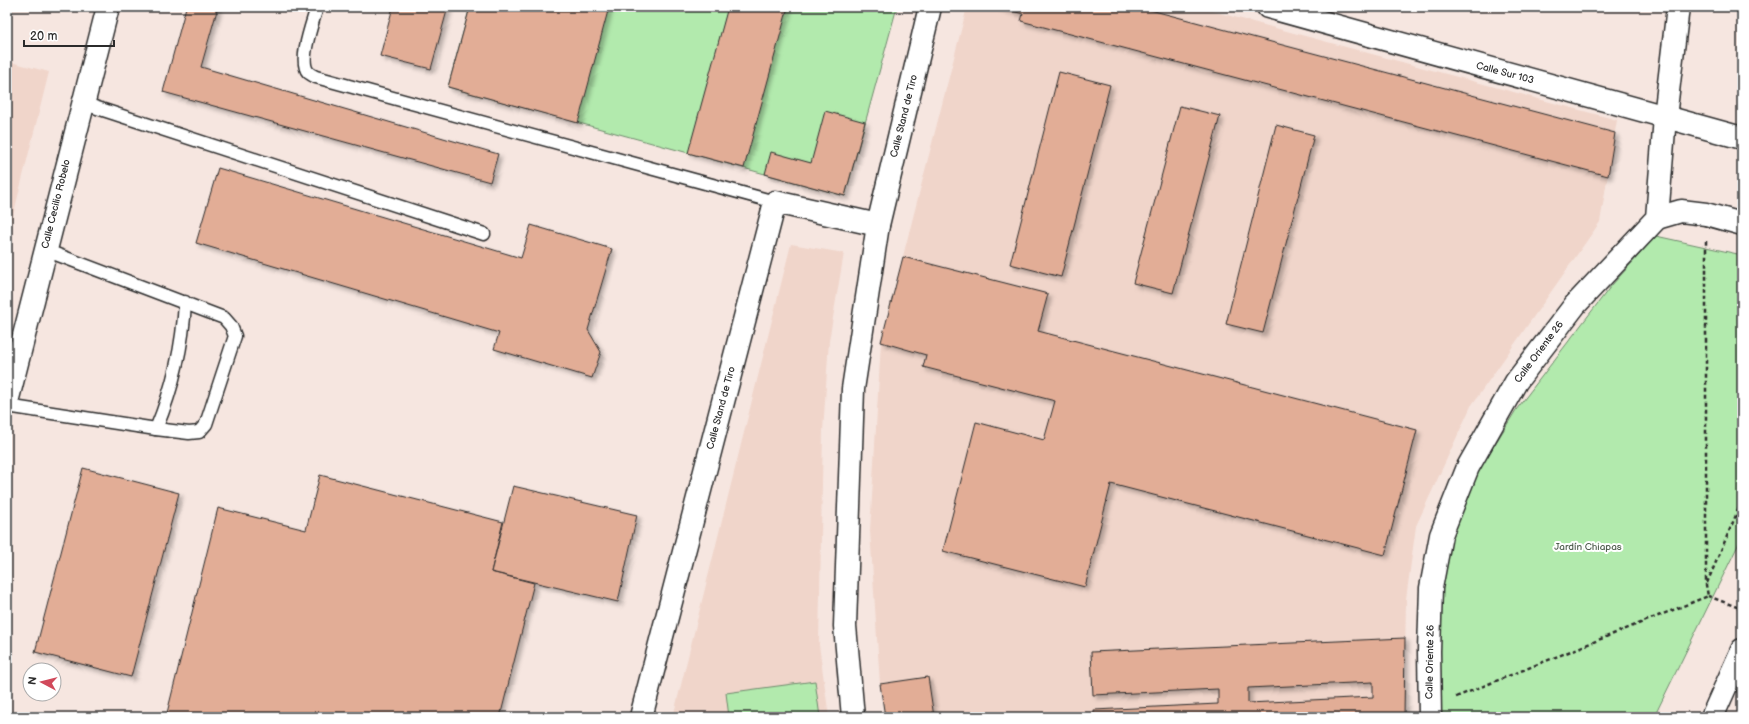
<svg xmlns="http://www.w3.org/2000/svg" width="1749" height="724" font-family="'Balsamiq Sans',sans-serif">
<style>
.built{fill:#f0d5ca}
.green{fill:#b2eaad;stroke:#6e8a6c}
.building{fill:#e2ad96;stroke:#2b2b2b;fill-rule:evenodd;filter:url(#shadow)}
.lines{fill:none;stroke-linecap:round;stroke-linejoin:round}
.service-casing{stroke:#2b2b2b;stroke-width:15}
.minor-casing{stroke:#2b2b2b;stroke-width:25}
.tertiary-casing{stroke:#2b2b2b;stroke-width:25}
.path{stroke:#2b2b2b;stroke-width:2.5;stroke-dasharray:4 3;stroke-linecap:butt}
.service{stroke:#fff;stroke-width:12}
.minor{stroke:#fff;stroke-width:22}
.tertiary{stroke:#fff;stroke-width:22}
.labels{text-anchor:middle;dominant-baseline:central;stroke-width:4;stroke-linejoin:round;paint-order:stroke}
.street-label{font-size:10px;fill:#2b2b2b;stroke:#fff}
.park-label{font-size:10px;fill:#4d5b4c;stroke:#fff}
</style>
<defs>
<filter id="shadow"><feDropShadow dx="3.5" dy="3.5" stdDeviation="2" flood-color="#0004"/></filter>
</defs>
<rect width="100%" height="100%" fill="#f6e6e0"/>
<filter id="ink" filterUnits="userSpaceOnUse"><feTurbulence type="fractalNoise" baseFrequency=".025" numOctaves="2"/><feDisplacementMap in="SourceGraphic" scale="8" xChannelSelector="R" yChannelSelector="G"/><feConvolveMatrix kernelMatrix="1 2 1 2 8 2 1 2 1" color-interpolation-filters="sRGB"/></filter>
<g filter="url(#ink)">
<g class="built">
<polygon points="967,7 1197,7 1617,120 1600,222 1471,406 1416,526 1406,599 1404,717 885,717 880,684 870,531 881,342"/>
<polygon points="7,61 49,72 7,240"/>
<polygon points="791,244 844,253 829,341 823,431 819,645 829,717 673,717"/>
</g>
<g class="green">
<polygon points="470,7 897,7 845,196 448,87"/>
<polygon points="1656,236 1742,255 1742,537 1654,717 1439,717 1442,551 1469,486 1516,410 1611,286"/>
<polygon points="815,681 820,717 729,717 726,693"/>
</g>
<g class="building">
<polygon points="186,7 218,7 201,67 498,154 490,182 163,92"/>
<polygon points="393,7 448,7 431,69 380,56"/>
<polygon points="470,7 609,7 578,123 448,87"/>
<polygon points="728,7 788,7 744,168 688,153"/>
<polygon points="998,7 1139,7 1615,133 1608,176 1021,21 1023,14"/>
<polygon points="1059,72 1110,85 1061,277 1010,264"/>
<polygon points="1180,106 1220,116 1173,293 1133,283"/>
<polygon points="825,111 865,122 845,196 765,174 771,152 811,163"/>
<polygon points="1276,125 1314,135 1263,333 1226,324"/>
<polygon points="218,168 521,258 531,225 612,249 588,330 601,352 592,378 494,349 499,333 196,243"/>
<polygon points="903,257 1048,294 1038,331 1417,430 1385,555 1111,484 1085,587 943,551 976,422 1044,440 1055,401 923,367 926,355 881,342"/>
<polygon points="83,468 179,493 131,677 35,652"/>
<polygon points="320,475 503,522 491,572 534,583 500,717 166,717 218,508 306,530"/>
<polygon points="513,486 637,515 618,602 491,572"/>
<path d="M1405,638l-1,79h-310v-7l124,-6v-15l-125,6 -2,-43zM1373,682v15l-125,6v-15z"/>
<polygon points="928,677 934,717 885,717 880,684"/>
</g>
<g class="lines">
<g class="service-casing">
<g id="service">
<path d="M317,7c-4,15 -19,53 -9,65 2,2 6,4 8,5l459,125"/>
<polyline points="82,103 484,234"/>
<polyline points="7,406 156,429 189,433 199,432 206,424 235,336 231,326 224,318 45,250"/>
<path d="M156,429c17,-41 27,-83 29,-127"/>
</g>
</g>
<g class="minor-casing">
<g id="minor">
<polyline points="1268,7 1742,138"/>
<polyline points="1657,218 1681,211 1706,214 1742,224"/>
<polyline points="641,717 775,202 878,225"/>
<polyline points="853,717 845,626 853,389 878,225 930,7"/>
<polyline points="1430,717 1429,651 1431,588 1441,535 1468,467 1516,382 1575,305 1657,218 1665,117 1678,7"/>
<polyline points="1712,717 1742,650"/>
</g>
</g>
<g class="tertiary-casing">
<polyline id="tertiary" points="7,402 108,7"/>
</g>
<g class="path">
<polyline points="1707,583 1742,501"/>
<polyline points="1708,596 1742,609"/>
<polyline points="1456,697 1708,596 1706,585 1706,241"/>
</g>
<use href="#service" class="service"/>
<use href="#minor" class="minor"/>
<use href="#tertiary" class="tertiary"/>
</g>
</g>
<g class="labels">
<g class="street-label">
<text transform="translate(1505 73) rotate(15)">Calle Sur 103</text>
<text transform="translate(904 116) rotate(-76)">Calle Stand de Tiro</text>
<text transform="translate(56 204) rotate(-76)">Calle Cecilio Robelo</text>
<text transform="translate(1539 352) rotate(-53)">Calle Oriente 26</text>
<text transform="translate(721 408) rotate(-75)">Calle Stand de Tiro</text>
<text transform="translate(1430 662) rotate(-89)">Calle Oriente 26</text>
</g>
<g class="park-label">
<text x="1588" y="547">Jardín Chiapas</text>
</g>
</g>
<rect width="1749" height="724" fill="none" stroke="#fff" stroke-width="24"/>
<rect x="12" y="12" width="1725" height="700" fill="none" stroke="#2b2b2b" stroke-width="1.5" filter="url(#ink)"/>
<g transform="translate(42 682) rotate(277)"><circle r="19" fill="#ffffff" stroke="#aaaaaa"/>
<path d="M0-3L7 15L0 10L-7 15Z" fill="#d1495b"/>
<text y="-6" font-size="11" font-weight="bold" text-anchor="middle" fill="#2b2b2b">N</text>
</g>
<path d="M24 40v6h90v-6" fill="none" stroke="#2b2b2b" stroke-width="2"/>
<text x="30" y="40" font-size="12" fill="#2b2b2b" stroke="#ffffff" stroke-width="3" paint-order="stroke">20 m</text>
</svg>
